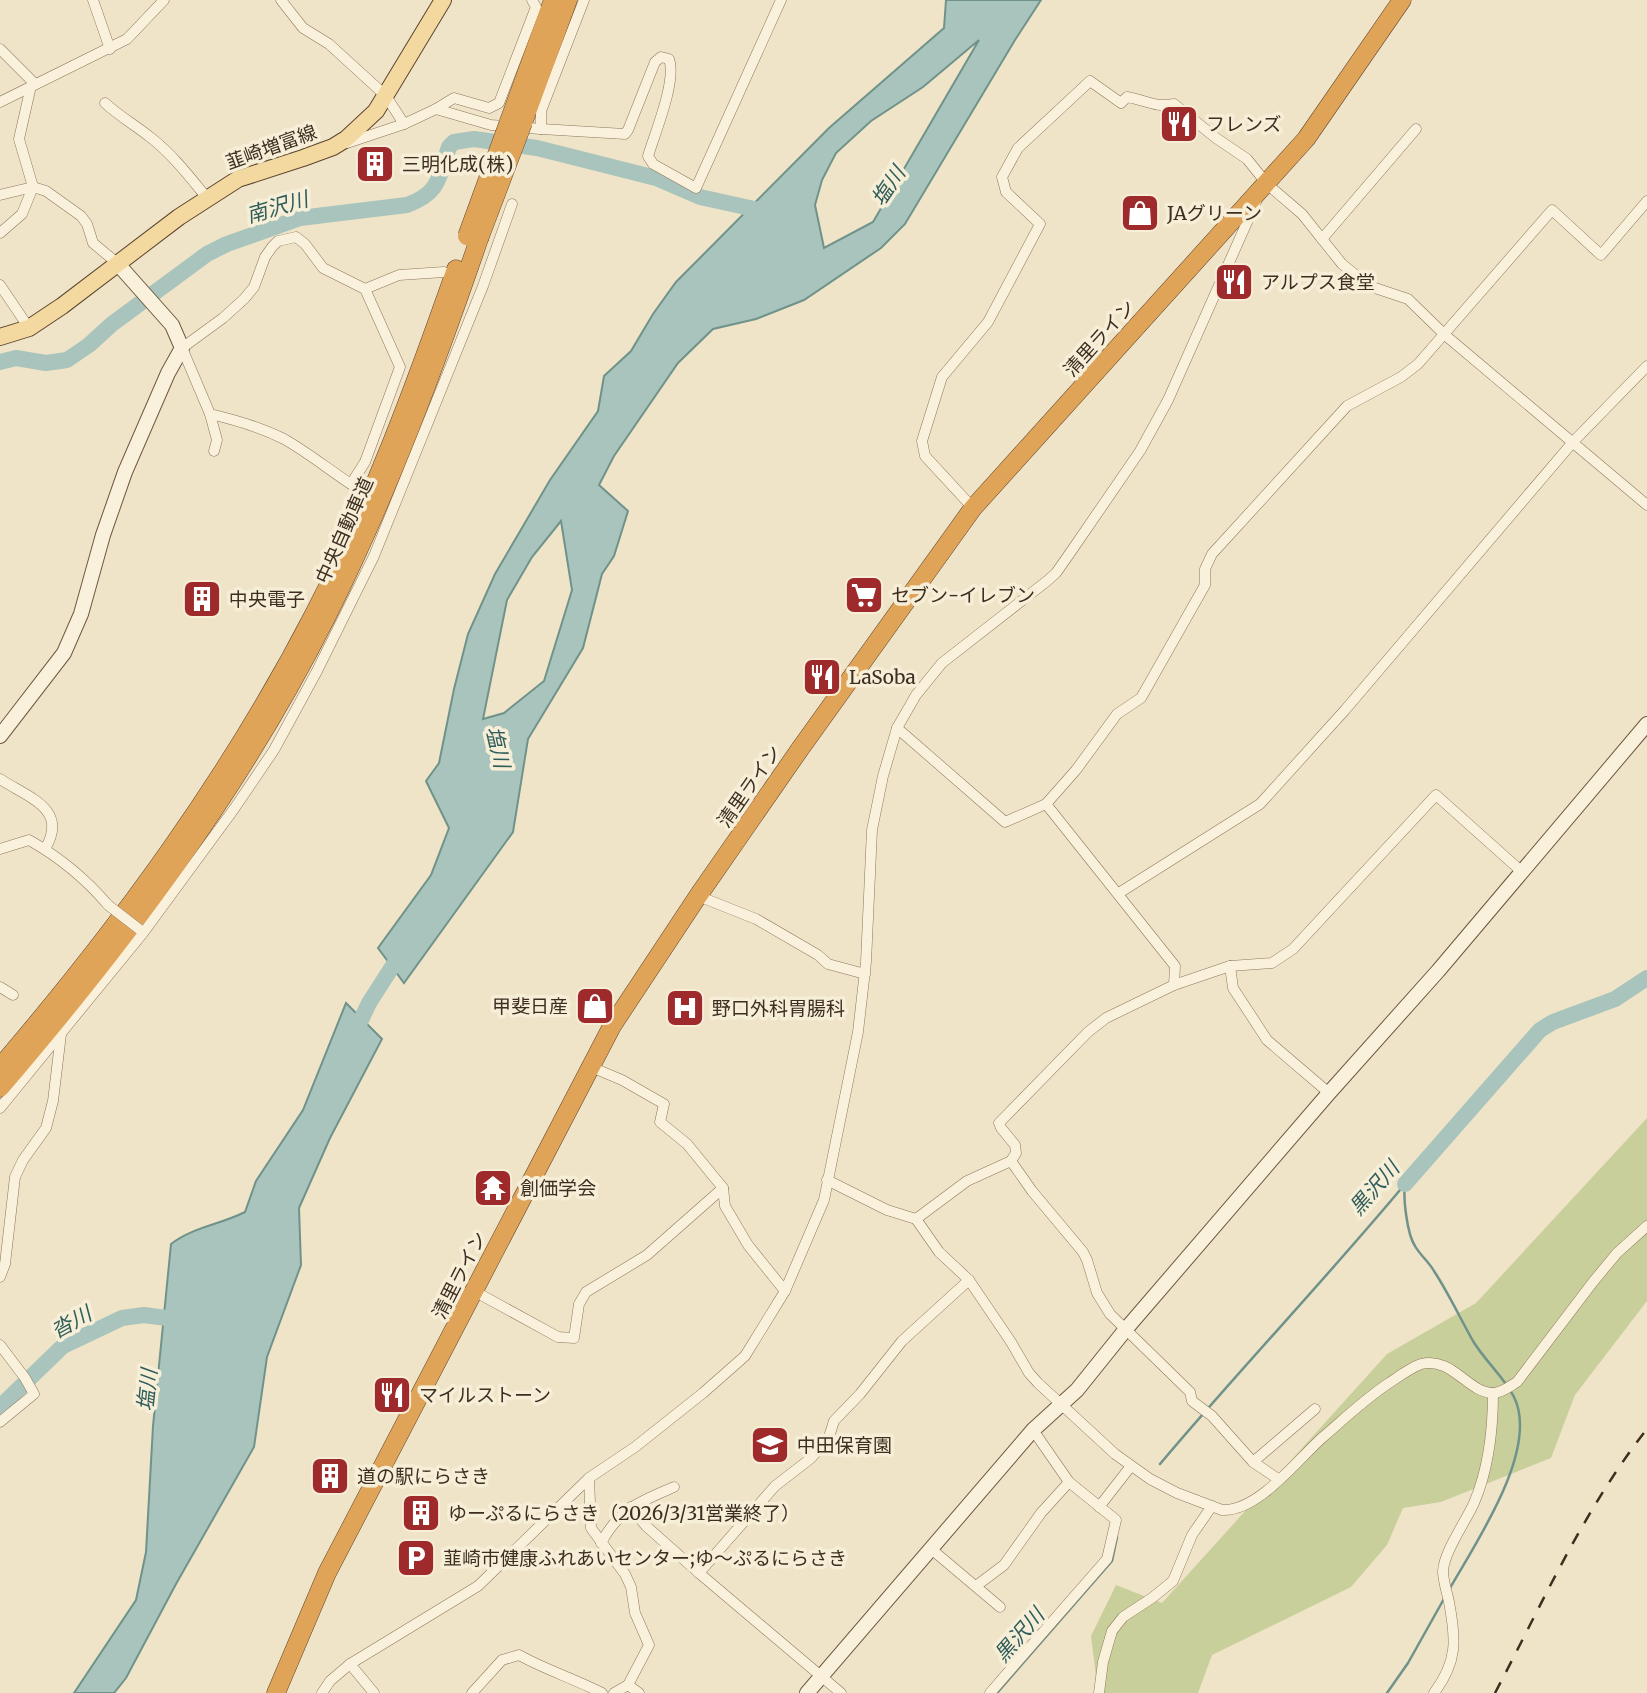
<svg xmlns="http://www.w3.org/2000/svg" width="1647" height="1693" font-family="Merriweather,'Noto Sans JP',serif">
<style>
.green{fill:#c9cf9b}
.water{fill:#a9c4bc;stroke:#6f938a;stroke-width:2;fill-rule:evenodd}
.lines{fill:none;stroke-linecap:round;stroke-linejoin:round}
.stream{stroke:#6f938a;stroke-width:2.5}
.river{stroke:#a9c4bc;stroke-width:16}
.street-casing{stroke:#8d765c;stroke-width:11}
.secondary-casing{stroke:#6f573f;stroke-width:16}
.primary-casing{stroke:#5b4430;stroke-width:18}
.highway-casing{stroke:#5b4430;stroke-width:19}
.street{stroke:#faf1dc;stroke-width:10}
.secondary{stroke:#faf1dc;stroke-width:14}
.primary{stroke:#f3d9a0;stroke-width:16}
.highway{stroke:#e0a458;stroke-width:18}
.rail{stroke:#3d2e20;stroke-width:2.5;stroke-dasharray:12 12;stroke-linecap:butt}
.street-bridge-casing{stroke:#8d765c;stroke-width:11;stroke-linecap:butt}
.highway-bridge-casing{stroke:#5b4430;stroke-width:19;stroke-linecap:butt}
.street-bridge{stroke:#faf1dc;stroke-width:10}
.highway-bridge{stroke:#e0a458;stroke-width:18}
.labels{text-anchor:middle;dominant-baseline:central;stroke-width:7;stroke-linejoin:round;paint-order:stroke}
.poi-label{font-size:19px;fill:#3d2e20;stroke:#f7eed8;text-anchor:start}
.street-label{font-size:19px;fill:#3d2e20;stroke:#f7eed8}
.water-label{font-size:21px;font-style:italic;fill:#2f5d5a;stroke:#f7eed8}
</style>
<rect width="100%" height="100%" fill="#f0e4c8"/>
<polygon class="green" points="1647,1118 1647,1301 1575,1395 1551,1458 1441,1502 1403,1508 1387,1545 1351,1587 1212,1655 1198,1693 1098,1693 1091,1636 1116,1585 1162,1603 1387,1354 1476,1303"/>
<g class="water">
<path d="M946,0h95l-26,40 -110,184 -24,24 -77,52 -48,19 -43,10 -35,34 -64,93 -15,29 29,26 -14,45 -12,18 -19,74 -55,91 -15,93 -109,151 -26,-35 53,-73 18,-47 -23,-47 13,-18 15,-74 14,-55 27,-60 55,-94 48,-69 6,-35 27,-25 22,-37 23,-32 153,-154 115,-100zM979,40l-106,182 -49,26 -9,-43 7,-25 14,-27 35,-32 52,-34zM561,521l11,69 -28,91 -40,32 -21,6 24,-119 25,-43z"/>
<path d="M346,1003l36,36 -52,99 -31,70 2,57 -34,92 -13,90 -78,137 -50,94 -12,15h-40l62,-93 10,-48 7,-126 18,-182c22,-17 48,-19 74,-32l11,-31 47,-71z"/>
</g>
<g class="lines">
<g class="stream">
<path d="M1405,1184c-2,14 2,50 10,62 5,9 14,16 19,25 15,23 26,47 39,70 12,20 31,36 41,56 26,52 -39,147 -64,191"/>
<path d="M1160,1464c80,-95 166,-185 245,-280"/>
<polyline points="997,1693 1112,1561 1117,1537"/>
<polyline points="1387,1693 1408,1663 1445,1597"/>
</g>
<g class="river">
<path d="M0,362l16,-4 30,5 21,-3 22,-15 23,-21 95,-70 20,-10 73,-26 107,-13c33,-12 32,-28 42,-58l5,-5 20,-3 63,9 119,30 44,19 68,15"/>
<polyline points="353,1037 369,1003 403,950"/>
<polyline points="1405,1184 1540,1030 1553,1022 1615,999 1647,978"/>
<polyline points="0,1407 63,1346 80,1338 122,1318 144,1315 181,1320"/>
</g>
<g class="street-casing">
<g id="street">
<polyline points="93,0 110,49"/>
<polyline points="281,0 303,28 329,44 386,96 404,124"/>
<polyline points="0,49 35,84"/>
<polyline points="0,102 127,39 164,0"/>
<path d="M105,103c14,13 30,22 45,34 22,17 39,39 57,61"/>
<polyline points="436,109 454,98 489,108 499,103 536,7 532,0"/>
<path d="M541,129l84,5 3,-4 27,-68 6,-5 8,2c8,21 -14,74 -21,97l5,8 43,24 85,-188"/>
<polyline points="347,143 404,124 436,109 491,125 541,129 541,111 584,0"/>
<polyline points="0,195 33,187 46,191 81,216 87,224 93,243 117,263"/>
<polyline points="0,233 22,214 33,187 19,139 31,86"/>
<polyline points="1322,239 1416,129"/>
<polyline points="0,285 29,328"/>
<polyline points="365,289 399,275 444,272"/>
<polyline points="210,414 217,440 214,451"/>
<path d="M351,484l14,-22 35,-95 -35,-78 -42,-21 -18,-24 -9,-7 -18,4 -6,6 -7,10 -11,30 -10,12 -21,19 -41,30 28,66c26,6 50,13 74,25 25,14 49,34 73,49"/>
<path d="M973,508l-48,-52 -3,-15 20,-64 46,-55 52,-98 -34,-32 -4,-15 16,-29 72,-67 31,22 6,-6c19,3 28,11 47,7l42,34 31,21 20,25 35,30 40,50 27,22 39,13 37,36 202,170"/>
<polyline points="897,728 1005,822 1046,804 1076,770 1117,714 1141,698 1205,585 1205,569 1212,554 1347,406 1401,377 1418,364 1552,210 1601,255 1647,201"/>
<path d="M0,779c29,19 69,30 45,70"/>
<polyline points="1046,804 1175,966 1174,985"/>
<path d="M0,849l29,-9c32,18 56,38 79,65"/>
<polyline points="1119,893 1260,804 1345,710 1573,442 1647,366"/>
<polyline points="698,896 756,919 818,955 828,964 865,974"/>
<polyline points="1230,966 1233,988 1267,1040 1329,1093"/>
<polyline points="0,987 13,995"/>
<polyline points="591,1067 622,1080 664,1104 660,1122 687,1144 723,1188 725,1206 748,1245 785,1291"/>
<polyline points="0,1108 143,933 234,809 274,750 317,671 374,556 483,286 512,204"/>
<polyline points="1011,1161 1032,1191 1083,1252 1087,1260 1097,1293 1110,1314 1190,1392 1192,1401 1212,1416 1253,1462 1278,1479"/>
<path d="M827,1180l60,30 29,9 23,33 30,28 42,62 18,31 9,10 77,71 35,25 27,14 45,17c36,2 76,-51 101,-73 21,-18 43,-39 66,-54 9,-6 21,-15 32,-19 31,-8 47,29 72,29 9,0 17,-7 24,-11l76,-100 24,-29 30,-27"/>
<polyline points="916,1219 967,1181 1011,1161 1016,1153 1015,1145 1001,1128 999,1123 1088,1032 1106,1018 1174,985 1230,966 1272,963 1293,949 1436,795 1521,871"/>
<polyline points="0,1277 5,1264 15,1177 23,1160 46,1128 53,1101 61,1034"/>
<polyline points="474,1291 558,1337 574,1338 579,1304 586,1292 647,1255 723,1188"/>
<polyline points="0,1345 25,1378 34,1394 0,1422"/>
<polyline points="1253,1462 1315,1409"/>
<polyline points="589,1478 591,1528 625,1574 631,1587 635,1613 649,1645 628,1685 639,1693"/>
<polyline points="631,1507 646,1526 699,1573 841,1693"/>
<polyline points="1099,1507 1131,1466"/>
<path d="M601,1543c19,-35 38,-41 73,-56"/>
<polyline points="930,1548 1000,1607"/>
<polyline points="699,1573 775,1486 810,1459 828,1440 834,1421 860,1394 902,1341 969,1280"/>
<polyline points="976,1586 1004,1565 1041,1513 1069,1482"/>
<polyline points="350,1664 374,1693"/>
<polyline points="322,1693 330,1681 350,1664 478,1586 589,1478 635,1447 703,1393 745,1356 785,1291 824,1200 858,1032 866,962 872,830 883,776 897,728 916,695 942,663 1047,581 1056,573 1070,553 1140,451 1168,400 1256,202"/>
<path d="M472,1693l30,-33 17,-5c27,15 56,24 83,38"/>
<polyline points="614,1693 628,1685"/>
<polyline points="990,1693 1107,1559 1116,1520 1069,1482 1033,1430"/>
<polyline points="1099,1693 1103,1662 1112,1631 1123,1617 1152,1598 1173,1581 1192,1535 1212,1506"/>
<path d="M1434,1693c24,-32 22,-54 15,-91 -2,-10 -6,-21 -6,-31 1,-19 23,-50 31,-68 15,-35 19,-72 19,-110"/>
</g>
</g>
<g class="secondary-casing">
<g id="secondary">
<polyline points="0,736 64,653 81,614 103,535 125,472 168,373 182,348 172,325 117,263"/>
<polyline points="807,1693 1033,1430 1077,1390 1126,1329 1329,1093 1438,971 1647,724"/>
</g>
</g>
<g class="primary-casing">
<polyline id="primary" points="0,337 29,328 62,306 179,217 238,179 303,158 333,147 346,139 376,111 443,0"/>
</g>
<g class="highway-casing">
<g id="highway">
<polyline points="523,123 568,0"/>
<polyline points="508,124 553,0"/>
<path d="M0,1067c121,-141 230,-290 315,-455 57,-110 100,-226 141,-343"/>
<path d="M0,1088c125,-146 241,-300 327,-472 61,-122 108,-249 152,-377"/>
<polyline points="276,1693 327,1573 612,1026 698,896 800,749 973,508 1306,139 1402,0"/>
</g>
</g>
<use href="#street" class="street"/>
<use href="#secondary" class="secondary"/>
<use href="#primary" class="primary"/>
<use href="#highway" class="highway"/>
<path class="rail" d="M1495,1693c47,-89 89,-184 152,-264"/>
<g class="street-bridge-casing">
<polyline id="street-bridge" points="108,905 139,929"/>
</g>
<g class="highway-bridge-casing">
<g id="highway-bridge">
<polyline points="467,236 508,124"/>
<polyline points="479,239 523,123"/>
</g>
</g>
<use href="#street-bridge" class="street-bridge"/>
<use href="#highway-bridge" class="highway-bridge"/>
</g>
<defs>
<g id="restaurant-square" transform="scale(2.0125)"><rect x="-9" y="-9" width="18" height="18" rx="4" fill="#9e2a2b" stroke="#f7eed8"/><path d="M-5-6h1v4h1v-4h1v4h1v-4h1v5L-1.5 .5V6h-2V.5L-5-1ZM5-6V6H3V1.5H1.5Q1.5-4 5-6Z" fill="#fff"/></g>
<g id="building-square" transform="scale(2.0125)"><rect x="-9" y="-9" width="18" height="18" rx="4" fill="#9e2a2b" stroke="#f7eed8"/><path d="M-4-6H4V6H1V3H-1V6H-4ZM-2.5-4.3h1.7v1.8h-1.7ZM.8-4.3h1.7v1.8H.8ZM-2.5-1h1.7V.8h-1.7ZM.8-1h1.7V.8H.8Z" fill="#fff"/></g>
<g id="shop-square" transform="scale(2.0125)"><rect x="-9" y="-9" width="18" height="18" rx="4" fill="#9e2a2b" stroke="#f7eed8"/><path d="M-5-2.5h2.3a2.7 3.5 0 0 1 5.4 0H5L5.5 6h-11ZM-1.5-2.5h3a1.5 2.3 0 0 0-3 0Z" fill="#fff"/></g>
<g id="supermarket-square" transform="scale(2.0125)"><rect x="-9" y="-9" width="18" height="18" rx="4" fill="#9e2a2b" stroke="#f7eed8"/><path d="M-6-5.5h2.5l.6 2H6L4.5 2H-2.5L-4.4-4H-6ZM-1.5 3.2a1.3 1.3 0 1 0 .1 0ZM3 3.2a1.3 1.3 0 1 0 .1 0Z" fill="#fff"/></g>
<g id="hospital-square" transform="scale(2.0125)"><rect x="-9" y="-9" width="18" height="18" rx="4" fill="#9e2a2b" stroke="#f7eed8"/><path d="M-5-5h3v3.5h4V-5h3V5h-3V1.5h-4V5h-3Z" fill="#fff"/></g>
<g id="temple-square" transform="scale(2.0125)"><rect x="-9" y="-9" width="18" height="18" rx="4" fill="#9e2a2b" stroke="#f7eed8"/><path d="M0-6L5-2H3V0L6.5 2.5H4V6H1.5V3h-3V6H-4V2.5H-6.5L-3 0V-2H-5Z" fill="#fff"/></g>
<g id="school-square" transform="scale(2.0125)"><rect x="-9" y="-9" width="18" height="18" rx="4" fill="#9e2a2b" stroke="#f7eed8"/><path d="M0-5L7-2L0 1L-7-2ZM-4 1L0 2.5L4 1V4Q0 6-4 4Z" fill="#fff"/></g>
<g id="parking-square" transform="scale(2.0125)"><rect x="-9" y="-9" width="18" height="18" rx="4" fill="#9e2a2b" stroke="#f7eed8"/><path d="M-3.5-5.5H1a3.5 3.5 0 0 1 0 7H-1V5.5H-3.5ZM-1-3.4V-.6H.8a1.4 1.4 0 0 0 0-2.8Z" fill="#fff"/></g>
</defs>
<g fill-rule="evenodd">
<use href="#restaurant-square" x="1179" y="124"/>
<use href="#building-square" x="375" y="164"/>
<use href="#shop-square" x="1140" y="213"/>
<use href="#restaurant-square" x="1234" y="282"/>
<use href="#supermarket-square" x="864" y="595"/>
<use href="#building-square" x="202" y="599"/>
<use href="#restaurant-square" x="822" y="677"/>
<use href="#shop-square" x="595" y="1006"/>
<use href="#hospital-square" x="685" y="1008"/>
<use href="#temple-square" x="493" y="1188"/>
<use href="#restaurant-square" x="392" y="1395"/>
<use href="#school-square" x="770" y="1445"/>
<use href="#building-square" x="330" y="1476"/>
<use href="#building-square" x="421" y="1513"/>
<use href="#parking-square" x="416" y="1558"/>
</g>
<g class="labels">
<g class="poi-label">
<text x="1206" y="124">フレンズ</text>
<text x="402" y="164">三明化成(株)</text>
<text x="1167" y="213">JAグリーン</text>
<text x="1261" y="282">アルプス食堂</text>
<text x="891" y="595">セブン-イレブン</text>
<text x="229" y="599">中央電子</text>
<text x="849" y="677">LaSoba</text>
<text x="568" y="1006" text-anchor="end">甲斐日産</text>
<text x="712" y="1008">野口外科胃腸科</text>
<text x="520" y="1188">創価学会</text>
<text x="419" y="1395">マイルストーン</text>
<text x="797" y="1445">中田保育園</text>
<text x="357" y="1476">道の駅にらさき</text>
<text x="448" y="1513">ゆーぷるにらさき（2026/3/31営業終了）</text>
<text x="443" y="1558">韮崎市健康ふれあいセンター;ゆ～ぷるにらさき</text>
</g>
<g class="street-label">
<text transform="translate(271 147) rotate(-20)">韮崎増富線</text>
<text transform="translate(1099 338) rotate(-48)">清里ライン</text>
<text transform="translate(344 530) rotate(-66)">中央自動車道</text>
<text transform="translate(749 786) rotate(-55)">清里ライン</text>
<text transform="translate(459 1275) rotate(-63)">清里ライン</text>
</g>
<g class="water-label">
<text transform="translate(888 186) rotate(-56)">塩川</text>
<text transform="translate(277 207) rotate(-16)">南沢川</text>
<text transform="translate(498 747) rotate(77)">塩川</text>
<text transform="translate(1374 1188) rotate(-49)">黒沢川</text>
<text transform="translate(71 1322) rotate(-29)">沓川</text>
<text transform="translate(147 1390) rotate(-84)">塩川</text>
<text transform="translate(1019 1635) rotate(-49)">黒沢川</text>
</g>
</g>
</svg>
